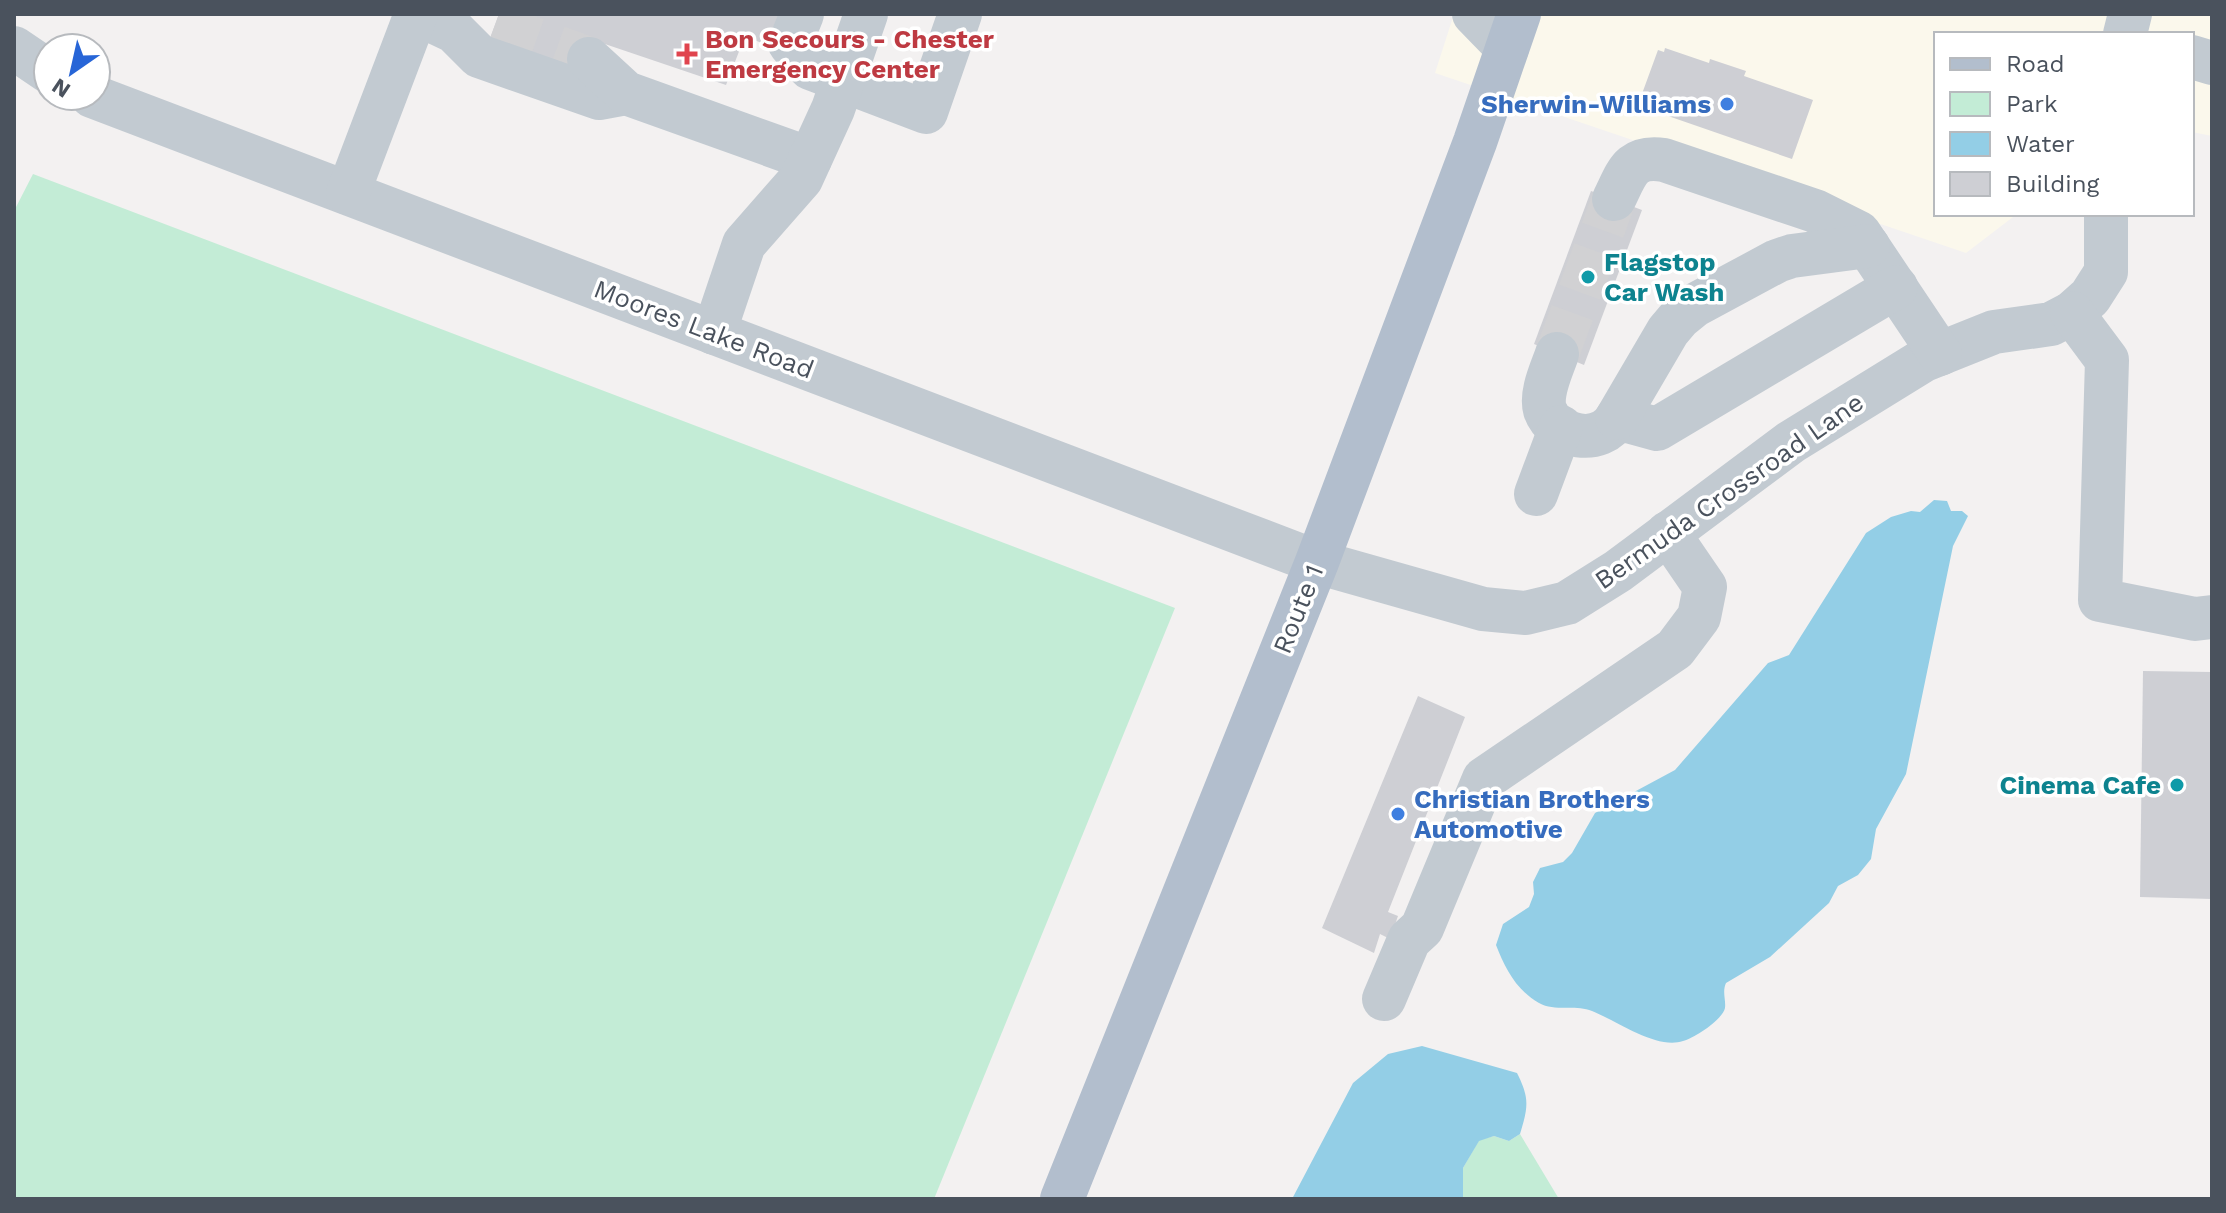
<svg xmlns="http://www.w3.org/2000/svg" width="2226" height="1213" font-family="'Work Sans',sans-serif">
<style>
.commercial{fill:#fbf8ec}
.green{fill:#c3ecd6}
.water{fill:#93cee6}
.building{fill:#cecfd4}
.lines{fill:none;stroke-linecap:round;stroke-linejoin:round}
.minor-tunnel{stroke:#d1d1d3;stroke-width:44;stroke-dasharray:44 22;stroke-linecap:butt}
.minor{stroke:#c2cad1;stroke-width:44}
.major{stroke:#b2becd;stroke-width:44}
.health-dot{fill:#e0444e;stroke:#fff;stroke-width:3}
.shop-dot{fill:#3f7fe0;stroke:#fff;stroke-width:3}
.culture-dot{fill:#0f9aa8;stroke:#fff;stroke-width:3}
.labels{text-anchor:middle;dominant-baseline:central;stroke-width:7;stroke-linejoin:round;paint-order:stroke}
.health-label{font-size:26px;font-weight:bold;fill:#be3a42;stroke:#fff;text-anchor:start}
.shop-label{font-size:26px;font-weight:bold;fill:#366cbe;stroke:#fff;text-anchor:end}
.culture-label{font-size:26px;font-weight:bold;fill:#0d838f;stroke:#fff;text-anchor:start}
.street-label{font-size:26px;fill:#4a525d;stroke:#fff}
</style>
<rect width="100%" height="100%" fill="#f3f1f1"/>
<polygon class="commercial" points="1454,14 2212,14 2212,136 2192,132 2192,34 1936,34 1936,214 2017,214 1966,253 1435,73"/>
<g class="green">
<polygon points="33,174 1175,608 934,1199 14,1199 14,211"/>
<polygon points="1520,1134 1559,1199 1463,1199 1463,1168 1479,1140 1494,1136 1509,1141"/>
</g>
<g class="water">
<path d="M1934,500l13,1 4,10h11l6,5 -15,30 -47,228 -30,55 -5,30 -13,16 -20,11 -9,17 -59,54 -44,26c-4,9 0,16 -1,25 -2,11 -30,30 -42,33 -26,9 -66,-20 -91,-30 -17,-7 -37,1 -53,-8 -23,-13 -34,-35 -43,-58l7,-21 26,-17 5,-13 -1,-12 7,-14 23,-6 9,-9 23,-40 80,-43 93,-107 21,-8 77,-122 25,-16 20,-6 9,1z"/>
<path d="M1422,1046l95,27c13,26 11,34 3,61l-11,7 -15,-5 -15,5 -16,27v31h-171l61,-116 35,-29z"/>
</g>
<g class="building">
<polygon points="499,14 790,14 776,49 745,36 726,85 596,41 583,75 490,38"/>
<polygon points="1665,48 1709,63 1710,59 1746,71 1744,76 1813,100 1792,159 1645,108 1646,105 1639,102 1658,50 1664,52"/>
<polygon points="1591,191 1642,210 1584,365 1534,344"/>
<polygon points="2143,671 2212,672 2212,899 2140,897"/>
<polygon points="1418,696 1465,717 1388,912 1398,916 1390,939 1380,934 1374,953 1322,928"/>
</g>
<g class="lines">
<g class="minor-tunnel">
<polyline points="495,25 589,59"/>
<polyline points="1557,354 1614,199"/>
</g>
<g class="minor">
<polyline points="418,14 454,31 479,56 599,98 626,93"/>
<polyline points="802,14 790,44 810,68 926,112 960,14"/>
<polyline points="1474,14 1507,48"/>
<polyline points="2125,34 2130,14"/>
<polyline points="14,48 48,71"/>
<polyline points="2192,57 2212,63"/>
<polyline points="589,59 626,93 810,159"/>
<polyline points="92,96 1317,562 1483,609 1526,613 1567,603 1618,571 1791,442 1924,360 1994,332 2051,324 2072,313 2090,297 2106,272 2106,214"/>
<polyline points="348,193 416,14"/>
<path d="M1614,199c13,-26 16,-44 50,-39l151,51 44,22 81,121"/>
<polyline points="2072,313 2107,360 2100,600 2195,619 2212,617"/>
<polyline points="714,333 744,244 801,179 833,109 866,14"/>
<path d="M1557,354c-5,15 -17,39 -12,56 10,28 56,37 72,8l40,11 239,-142"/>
<polyline points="1617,418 1668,331 1679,318 1695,305 1777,261 1792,256 1868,246"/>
<polyline points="1536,494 1561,427"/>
<polyline points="1384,999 1409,940 1422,928 1484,779 1675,649 1699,617 1705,587 1668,533"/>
</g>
<polyline class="major" points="1062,1199 1317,562 1475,142 1519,14"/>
</g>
<path class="health-dot" d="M683 42h8v8h8v8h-8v8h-8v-8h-8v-8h8z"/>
<g class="shop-dot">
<circle cx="1727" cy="104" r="8"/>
<circle cx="1398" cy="814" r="8"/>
</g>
<g class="culture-dot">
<circle cx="1588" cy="277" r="8"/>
<circle cx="2177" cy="785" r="8"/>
</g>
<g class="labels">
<g class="health-label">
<text x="705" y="39">Bon Secours - Chester<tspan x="705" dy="30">Emergency Center</tspan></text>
</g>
<g class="shop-label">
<text x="1711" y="104">Sherwin-Williams</text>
<text x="1414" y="799" text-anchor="start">Christian Brothers<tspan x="1414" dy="30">Automotive</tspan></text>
</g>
<g class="culture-label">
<text x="1604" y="262">Flagstop<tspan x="1604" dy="30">Car Wash</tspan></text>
<text x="2161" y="785" text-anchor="end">Cinema Cafe</text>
</g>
<g class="street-label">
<text transform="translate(704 329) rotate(21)">Moores Lake Road</text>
<text transform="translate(1729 491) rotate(-35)">Bermuda Crossroad Lane</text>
<text transform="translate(1298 609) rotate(-68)">Route 1</text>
</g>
</g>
<rect width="2226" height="1213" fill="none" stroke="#4a525d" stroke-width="32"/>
<rect x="1934" y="32" width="260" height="184" fill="#ffffff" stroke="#b7babe" stroke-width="2"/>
<rect x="1950" y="58" width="40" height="12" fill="#b2becd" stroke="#b7babe" stroke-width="2"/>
<text x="2006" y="72" font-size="24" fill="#4a525d">Road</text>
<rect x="1950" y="92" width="40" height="24" fill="#c3ecd6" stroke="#b7babe" stroke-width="2"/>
<text x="2006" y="112" font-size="24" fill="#4a525d">Park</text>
<rect x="1950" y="132" width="40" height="24" fill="#93cee6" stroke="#b7babe" stroke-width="2"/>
<text x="2006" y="152" font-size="24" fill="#4a525d">Water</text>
<rect x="1950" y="172" width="40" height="24" fill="#cecfd4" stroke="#b7babe" stroke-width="2"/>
<text x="2006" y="192" font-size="24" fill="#4a525d">Building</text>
<g transform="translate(72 72) rotate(214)"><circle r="38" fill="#ffffff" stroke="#b7babe" stroke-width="2"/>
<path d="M0-6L14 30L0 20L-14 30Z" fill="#2765d7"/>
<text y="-12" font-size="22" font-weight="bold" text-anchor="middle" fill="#4a525d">N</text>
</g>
</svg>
